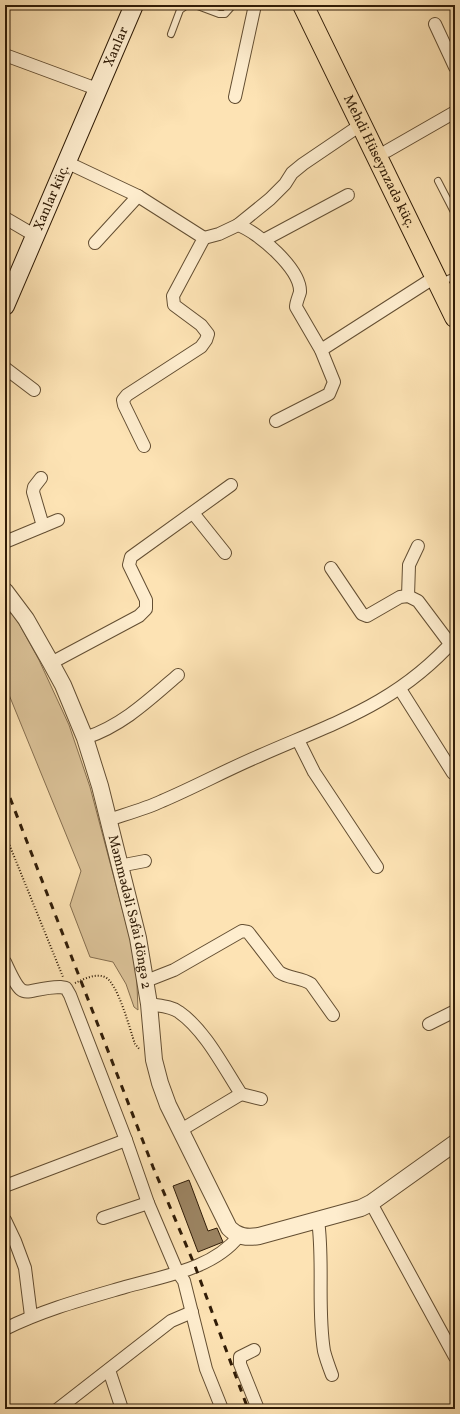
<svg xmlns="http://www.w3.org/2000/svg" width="460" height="1414" font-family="Vollkorn,serif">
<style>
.green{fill:#dac197;stroke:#856e4f}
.building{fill:#9b8361;stroke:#301c07}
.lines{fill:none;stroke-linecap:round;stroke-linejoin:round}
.service-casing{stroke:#634e32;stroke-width:8}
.minor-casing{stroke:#634e32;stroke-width:14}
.tertiary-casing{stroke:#634e32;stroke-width:18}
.secondary-casing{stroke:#301c07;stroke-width:20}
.primary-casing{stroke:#301c07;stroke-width:22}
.path{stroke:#301c07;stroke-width:2;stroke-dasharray:1 2;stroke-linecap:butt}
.service{stroke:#feedce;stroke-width:6}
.minor{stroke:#feedce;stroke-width:12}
.tertiary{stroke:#feedce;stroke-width:16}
.secondary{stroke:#feedce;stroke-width:18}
.primary{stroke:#fde3b4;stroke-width:20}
.rail{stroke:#301c07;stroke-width:3;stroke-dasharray:7 7;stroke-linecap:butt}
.labels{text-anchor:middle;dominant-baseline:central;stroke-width:4;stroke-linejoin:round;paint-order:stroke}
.street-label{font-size:14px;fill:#301c07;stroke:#feedce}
</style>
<rect width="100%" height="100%" fill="#fde3b4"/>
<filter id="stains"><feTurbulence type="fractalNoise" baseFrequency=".005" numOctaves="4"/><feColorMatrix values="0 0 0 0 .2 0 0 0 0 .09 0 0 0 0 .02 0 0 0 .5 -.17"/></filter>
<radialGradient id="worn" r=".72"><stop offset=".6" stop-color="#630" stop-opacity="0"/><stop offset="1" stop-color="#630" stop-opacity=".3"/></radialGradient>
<polygon class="green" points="13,613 39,660 69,725 90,787 136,961 138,1010 134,1007 126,984 113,962 90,957 70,905 81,871 5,685 5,615"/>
<polygon class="building" points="189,1180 208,1231 217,1228 223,1242 198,1252 173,1186"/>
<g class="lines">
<g class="service-casing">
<g id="service">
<polyline points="195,5 219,14 225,14 233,5"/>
<polyline points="171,34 180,10 187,5"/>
<polyline points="438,181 455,214"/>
<polyline points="448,279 455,276"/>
</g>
</g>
<g class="minor-casing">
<g id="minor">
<polyline points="435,24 455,67"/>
<polyline points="5,55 97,89"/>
<polyline points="235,97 255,5"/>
<polyline points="387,151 455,112"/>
<polyline points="66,162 138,196 204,238 173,296 174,305 201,325 208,334 206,340 201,347 127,395 123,400 124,405 144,446"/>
<polyline points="5,218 34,235"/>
<polyline points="238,225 270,199 285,184 292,173 303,164 362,124"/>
<path d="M204,238l15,-4 19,-9c20,7 63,44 62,67 -1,4 -4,10 -4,15l25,43 13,32 -5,12 -53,27"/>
<polyline points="264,240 348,195"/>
<polyline points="95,243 138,196"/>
<polyline points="321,350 435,277"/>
<polyline points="5,368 34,390"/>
<polyline points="41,478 34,487 33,492 43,526"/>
<polyline points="193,513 225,553"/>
<polyline points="5,542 58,520"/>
<polyline points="331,568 362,614 367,616 400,597 408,596 418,601 454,649"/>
<polyline points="408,596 409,565 418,546"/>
<polyline points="51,663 139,616 146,609 146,600 129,565 131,557 231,485"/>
<polyline points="400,689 453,773"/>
<path d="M85,738c37,-12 64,-38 93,-63"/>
<polyline points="298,740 314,772 377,867"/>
<path d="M108,820c18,-6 37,-11 54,-19 33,-14 64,-31 97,-45 77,-34 138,-52 196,-117"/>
<polyline points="119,866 145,861"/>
<path d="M5,962c20,44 16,26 55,25l6,1 4,7 56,145 22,63 29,68 7,10 22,88 16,40"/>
<path d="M146,981l28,-11 68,-39 6,1 31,40c10,7 22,5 32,12l22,31"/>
<path d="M149,1004c10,2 22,2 30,8 26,18 45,56 62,82l-60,36"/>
<polyline points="429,1024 455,1011"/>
<polyline points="241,1094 261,1099"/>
<polyline points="5,1186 126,1140"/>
<polyline points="371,1203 455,1357"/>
<polyline points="103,1218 148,1203"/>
<polyline points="5,1220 15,1241 25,1268 31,1316"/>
<path d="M318,1220c6,43 -1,88 6,131 2,8 5,16 8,24"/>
<path d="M5,1329c38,-19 79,-30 120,-42 39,-11 88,-18 114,-51"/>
<polyline points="254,1350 240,1357 240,1364 258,1409"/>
<polyline points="109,1370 122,1409"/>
<polyline points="58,1409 171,1321 192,1312"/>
</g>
</g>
<g class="tertiary-casing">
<g id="tertiary">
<path id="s1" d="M5,591l21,28 25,44 12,22 22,53 15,48 38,152 11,66 5,56 6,23 8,22 61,123c9,9 18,10 30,8l102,-28 10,-5 84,-60"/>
</g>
</g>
<g class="secondary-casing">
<g id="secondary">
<path id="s2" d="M5,306l129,-301"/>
</g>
</g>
<g class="primary-casing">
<g id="primary">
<path id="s3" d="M303,5l152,312"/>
</g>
</g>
<g class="path">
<polyline points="5,834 63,977"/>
<path d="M75,983c9,-4 20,-10 30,-6 13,6 25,53 30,67l5,6"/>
</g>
<use href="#service" class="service"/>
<use href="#minor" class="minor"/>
<use href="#tertiary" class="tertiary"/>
<use href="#secondary" class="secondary"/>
<use href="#primary" class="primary"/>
<polyline class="rail" points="5,785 153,1167 195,1266 248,1409"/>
</g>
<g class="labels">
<g class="street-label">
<text stroke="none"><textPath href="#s2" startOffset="282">Xanlar</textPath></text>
<text stroke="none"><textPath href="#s3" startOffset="174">Mehdi Hüseynzadə küç.</textPath></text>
<text stroke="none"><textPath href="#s2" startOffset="118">Xanlar küç.</textPath></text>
<text stroke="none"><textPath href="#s1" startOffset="348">Məmmədəli Səfai döngə 2</textPath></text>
</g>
</g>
<rect width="460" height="1414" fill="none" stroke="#fde3b4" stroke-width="20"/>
<rect x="6" y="6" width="448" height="1402" fill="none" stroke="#301c07" stroke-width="2"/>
<rect x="10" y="10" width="440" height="1394" fill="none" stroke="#301c07"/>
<rect width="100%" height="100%" filter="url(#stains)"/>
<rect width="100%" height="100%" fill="url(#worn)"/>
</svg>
